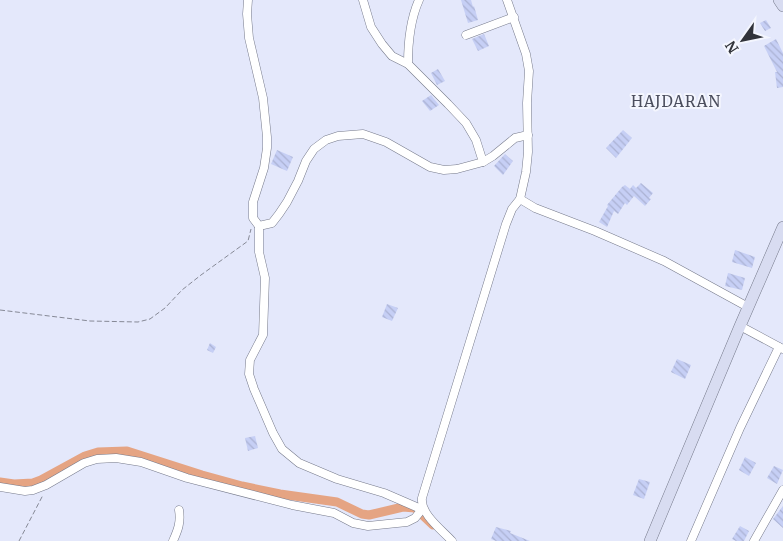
<svg xmlns="http://www.w3.org/2000/svg" width="783" height="541" font-family="Merriweather,serif">
<style>
.lines{fill:none;stroke-linecap:round;stroke-linejoin:round}
.canal{stroke:#e5a483;stroke-width:9}
.building{fill:url(#building-back-hatch)}
.minor-casing{stroke:#767a8b;stroke-width:9}
.secondary-casing{stroke:#767a8b;stroke-width:12}
.path{stroke:#868996;stroke-width:1;stroke-dasharray:5 2.5;stroke-linecap:butt}
.minor{stroke:#fff;stroke-width:8}
.secondary{stroke:#d8dcf1;stroke-width:11}
.labels{text-anchor:middle;dominant-baseline:central;stroke-width:4;stroke-linejoin:round;paint-order:stroke}
.quarter-label{font-size:15px;letter-spacing:1px;fill:#4b4e5e;stroke:#f4f6fe}
</style>
<defs>
<pattern id="building-back-hatch" width="6" height="6" patternUnits="userSpaceOnUse" patternTransform="scale(1.25)"><rect width="6" height="6" fill="#c6cff5"/><path d="M-1 5l2 2M0 0l6 6M5-1l2 2" fill="none" stroke="#abb2d3"/></pattern>
</defs>
<rect width="100%" height="100%" fill="#e4e8fb"/>
<g class="lines">
<polyline class="canal" points="0,482 14,484 33,483 41,480 85,456 98,452 127,451 202,475 242,486 280,494 337,502 362,514 369,515 403,507 415,508 433,525"/>
</g>
<g class="building">
<polygon points="461,0 471,0 473,7 474,6 478,20 468,23"/>
<polygon points="766,20 771,28 765,31 760,23"/>
<polygon points="484,34 489,46 478,51 472,39"/>
<polygon points="776,39 783,53 783,87 777,88 775,72 777,72 764,46"/>
<polygon points="438,69 445,81 437,85 431,73"/>
<polygon points="431,95 439,105 430,111 422,101"/>
<polygon points="623,130 632,138 616,158 606,148"/>
<polygon points="277,150 293,157 287,171 271,164"/>
<polygon points="505,154 513,161 503,175 494,166"/>
<polygon points="641,183 653,193 649,198 651,199 645,206 634,196 627,205 625,203 618,214 614,211 607,227 599,222 608,206 607,205 622,187 625,185 630,189 633,185 636,188"/>
<polygon points="735,250 755,257 752,268 732,262"/>
<polygon points="728,273 745,278 742,290 725,286"/>
<polygon points="387,304 398,308 392,321 382,317"/>
<polygon points="210,343 216,347 213,353 207,350"/>
<polygon points="677,359 691,365 685,379 671,372"/>
<polygon points="255,436 258,448 248,451 245,438"/>
<polygon points="745,457 756,463 749,476 739,470"/>
<polygon points="774,466 783,470 777,484 767,478"/>
<polygon points="639,479 650,482 644,499 633,495"/>
<polygon points="783,506 783,528 773,519"/>
<polygon points="740,526 749,531 744,541 736,541 732,539"/>
<polygon points="496,527 511,531 510,533 530,541 496,541 491,539"/>
</g>
<g class="lines">
<g class="minor-casing">
<g id="minor">
<polyline points="248,0 247,14 249,38 263,98 267,137 267,148 264,168 253,202 253,218 259,226 272,223 279,214 287,202 298,181 306,161 314,149 326,140 338,136 363,134 386,142 430,167 444,170 457,169 483,162 493,156 515,138 528,135"/>
<polyline points="363,0 371,27 382,44 392,56 408,64"/>
<path d="M419,0c-9,20 -11,42 -11,64l40,40 18,19 10,17 7,22"/>
<polyline points="466,35 514,17"/>
<polyline points="520,199 535,208 595,231 664,261 748,307"/>
<polyline points="259,226 259,252 265,278 263,335 250,360 249,374 254,389 273,433 282,449 299,463 337,479 384,493 421,509"/>
<polyline points="740,326 783,349"/>
<polyline points="0,487 25,491 33,490 46,485 84,463 97,459 116,458 141,462 187,478 292,505 334,513 353,523 368,526 407,522 415,518 423,508"/>
<path d="M173,541c5,-11 8,-19 6,-31"/>
<path d="M452,541c-10,-11 -32,-27 -30,-43l84,-274 6,-15 8,-10 6,-27 2,-20 -1,-49 2,-32 -3,-17 -19,-54"/>
<polyline points="691,541 740,428 779,347"/>
<polyline points="754,541 783,490"/>
</g>
</g>
<g class="secondary-casing">
<g id="secondary">
<polyline points="779,0 783,6"/>
<polyline points="650,541 740,326 783,227"/>
</g>
</g>
<g class="path">
<polyline points="0,310 90,321 138,322 150,319 165,308 182,290 201,275 248,241 251,229"/>
<polyline points="19,541 43,495"/>
</g>
<use href="#minor" class="minor"/>
<use href="#secondary" class="secondary"/>
</g>
<g class="labels">
<g class="quarter-label">
<text x="676" y="101">HAJDARAN</text>
</g>
</g>
<g transform="translate(743 40) rotate(237)" stroke="#f4f6fe" stroke-width="4" paint-order="stroke">
<path d="M0-4L9 19L0 12L-9 19Z" fill="#31333a"/>
<text y="-8" font-size="14" font-weight="bold" text-anchor="middle" fill="#31333a">N</text>
</g>
</svg>
